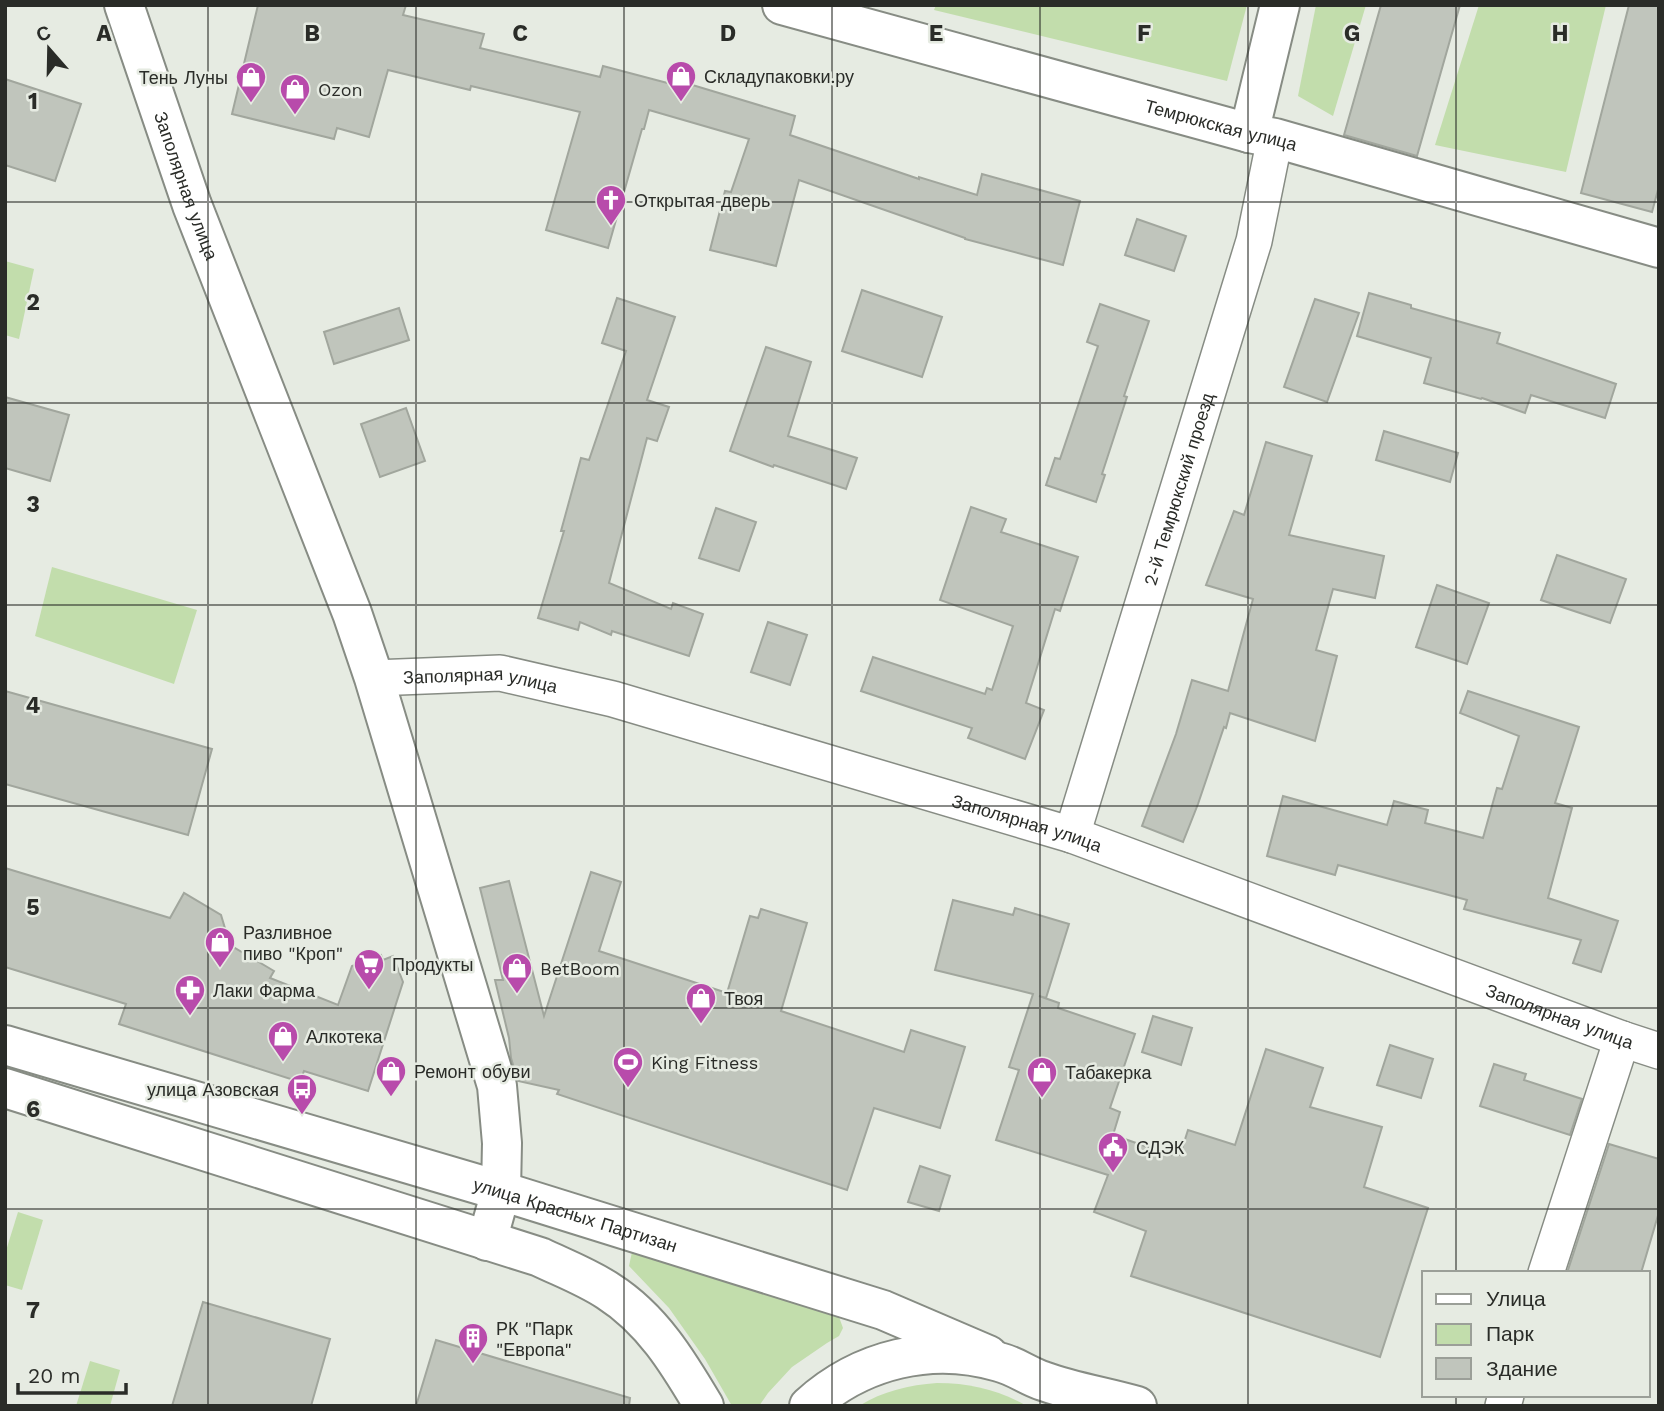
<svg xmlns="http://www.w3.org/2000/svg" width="1664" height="1411" font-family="'Work Sans',sans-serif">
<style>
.green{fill:#c2ddac}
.building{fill:#c0c5bc;stroke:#a1a69d;stroke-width:2}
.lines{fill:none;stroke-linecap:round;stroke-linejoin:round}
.street-casing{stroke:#878c84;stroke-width:38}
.secondary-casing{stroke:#878c84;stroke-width:42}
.primary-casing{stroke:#878c84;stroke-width:42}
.highway-casing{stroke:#878c84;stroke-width:42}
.street{stroke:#fff;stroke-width:35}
.secondary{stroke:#fff;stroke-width:38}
.primary{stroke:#fff;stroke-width:38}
.highway{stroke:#fff;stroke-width:38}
.grid{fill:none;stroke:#2a2c28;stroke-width:2;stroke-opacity:0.55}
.labels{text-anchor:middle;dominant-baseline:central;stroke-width:5;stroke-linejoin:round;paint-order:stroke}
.poi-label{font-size:18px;fill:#2a2c28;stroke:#e6ebe2;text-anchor:start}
.street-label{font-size:18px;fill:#2a2c28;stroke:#e6ebe2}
.grid-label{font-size:23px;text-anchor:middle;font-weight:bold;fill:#2a2c28;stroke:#e6ebe2;stroke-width:5;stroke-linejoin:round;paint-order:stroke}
</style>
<rect width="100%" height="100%" fill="#e6ebe2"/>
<g class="green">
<polygon points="936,5 1247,5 1227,81 934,10"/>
<polygon points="1316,5 1366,5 1333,116 1298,96"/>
<polygon points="1479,5 1606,5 1566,172 1435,145"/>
<polygon points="5,261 34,269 19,339 5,335"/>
<polygon points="52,567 197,610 174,684 35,636"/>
<polygon points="18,1212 43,1220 22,1290 5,1285 5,1254"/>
<polygon points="632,1252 828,1310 839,1317 843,1328 839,1336 827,1343 792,1367 768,1393 759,1406 732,1406 705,1359 669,1308 629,1266"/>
<polygon points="90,1361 120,1370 110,1406 76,1406"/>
<path d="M937,1383c34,0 61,7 90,23h-168c24,-15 50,-21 78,-23z"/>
</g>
<g class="building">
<polygon points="258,5 406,5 403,15 484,34 480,48 600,77 603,66 675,85 676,80 795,116 790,135 919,179 919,177 977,195 982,174 1080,201 1063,265 965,239 965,238 799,180 776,266 710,250 725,191 731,192 749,139 649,110 644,129 642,129 608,248 546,230 580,112 471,86 470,90 388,70 369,137 337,128 334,139 232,114"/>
<polygon points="1381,5 1460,5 1417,156 1344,135"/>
<polygon points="1629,5 1659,5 1659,186 1652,212 1581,193"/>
<polygon points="5,79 81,104 55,181 5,165"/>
<polygon points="1137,219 1186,236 1174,271 1125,255"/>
<polygon points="862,290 942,317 922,377 842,351"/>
<polygon points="1369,293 1411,305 1411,308 1500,333 1497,343 1616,384 1605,418 1531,395 1525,413 1482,398 1481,399 1424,383 1431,358 1357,336"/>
<polygon points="617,298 675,317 647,400 669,407 657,441 647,438 609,583 671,609 673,603 703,614 689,656 612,631 611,635 580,622 578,630 538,618 564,531 561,531 581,458 589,460 626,351 602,343"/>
<polygon points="1315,299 1359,313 1327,402 1284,387"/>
<polygon points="1100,304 1149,321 1124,396 1127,397 1102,474 1105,475 1096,502 1046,485 1055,458 1060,459 1098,346 1087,342"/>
<polygon points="399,308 409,340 334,364 324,332"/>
<polygon points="766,347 811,362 788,436 857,458 846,489 774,465 773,467 730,451"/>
<polygon points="5,397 69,415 50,481 5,468"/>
<polygon points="406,408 425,461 380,477 361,424"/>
<polygon points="1384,431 1458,453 1450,482 1376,460"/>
<polygon points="1266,442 1312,456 1289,535 1384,556 1375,598 1333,589 1316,650 1337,656 1315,741 1230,713 1226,728 1224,727 1198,804 1183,842 1142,826 1176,734 1192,680 1228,691 1253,599 1206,585 1234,511 1244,515"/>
<polygon points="971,507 1006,519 1001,532 1078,557 1060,611 1055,609 1026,703 1044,710 1025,759 968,738 972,728 861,691 873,657 985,694 987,688 992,690 1013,626 940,600"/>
<polygon points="716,508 756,522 739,571 699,558"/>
<polygon points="1557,555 1626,579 1610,623 1541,600"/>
<polygon points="1437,585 1489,603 1467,664 1416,647"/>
<polygon points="768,622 807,635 790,685 751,672"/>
<polygon points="5,691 212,749 188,835 5,784"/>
<polygon points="1468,691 1579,727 1555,803 1572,808 1548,898 1618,921 1601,972 1573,963 1581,940 1464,909 1467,900 1338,865 1335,875 1267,856 1283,796 1387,825 1394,801 1428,810 1425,823 1483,838 1497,788 1502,789 1519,736 1460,713"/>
<polygon points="5,868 170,918 184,893 221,915 230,945 274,971 270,978 338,1005 352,966 381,955 383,960 393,956 403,982 368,1091 304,1071 300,1082 119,1024 126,1004 5,967"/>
<polygon points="591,872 621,882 599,951 727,993 750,916 758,918 761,909 807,923 781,1011 904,1052 911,1030 965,1047 940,1128 874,1108 847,1190 557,1094 559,1090 518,1081 511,1058 509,1038 495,980 503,980 480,888 509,881 544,1016"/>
<polygon points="953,900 1013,915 1015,908 1069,924 1046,998 1039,996 1059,1003 1058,1008 1135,1034 1110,1108 1120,1112 1113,1135 1171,1155 1172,1152 1180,1155 1188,1130 1235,1145 1266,1049 1323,1068 1310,1107 1382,1127 1364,1187 1428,1208 1380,1357 1131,1276 1146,1231 1094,1212 1108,1175 996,1140 1019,1070 1009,1067 1033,994 935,970"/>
<polygon points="1153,1016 1192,1028 1181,1065 1142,1052"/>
<polygon points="1390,1045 1433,1059 1421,1098 1377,1085"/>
<polygon points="1494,1064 1526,1074 1524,1080 1582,1099 1570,1135 1480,1106"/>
<polygon points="1609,1144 1659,1159 1659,1212 1641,1273 1567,1273"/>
<polygon points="920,1166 950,1176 939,1211 908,1202"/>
<polygon points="203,1302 330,1339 311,1406 172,1406"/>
<polygon points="436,1340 630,1398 629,1406 416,1406"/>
</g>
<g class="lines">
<g class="street-casing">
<g id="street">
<path id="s1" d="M374,678l126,-5 113,26 459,136 550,204 37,12"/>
<path id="s2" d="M1072,835l182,-594 21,-103"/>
<polyline points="1546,1273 1622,1039"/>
<polyline points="1503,1406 1506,1395"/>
</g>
</g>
<g class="secondary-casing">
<g id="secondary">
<path id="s3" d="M124,5l68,200 160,408 22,65 123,408 5,57 -1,48 -14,50"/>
<path id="s4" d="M782,5l467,128 26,5 384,110"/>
<polyline points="1249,133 1280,5"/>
</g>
</g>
<g class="primary-casing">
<g id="primary">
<path id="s5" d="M5,1045l496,146 382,119 105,45"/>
<path d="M5,1088l535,169c23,11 47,20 68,34 44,28 70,71 96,115"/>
</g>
</g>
<g class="highway-casing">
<path id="highway" d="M809,1406c52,-47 123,-64 190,-44 16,4 29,14 44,19 30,11 63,16 94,25"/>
</g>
<use href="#street" class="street"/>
<use href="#secondary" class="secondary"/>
<use href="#primary" class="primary"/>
<use href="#highway" class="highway"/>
</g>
<path class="grid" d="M208,5v1401M416,5v1401M624,5v1401M832,5v1401M1040,5v1401M1248,5v1401M1456,5v1268M5,202h1654M5,403h1654M5,605h1654M5,806h1654M5,1008h1654M5,1209h1654M1456,1395v11"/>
<defs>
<g id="shop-pin" transform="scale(1.575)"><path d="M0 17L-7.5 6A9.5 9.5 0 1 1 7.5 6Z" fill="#b84bab" stroke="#e6ebe2"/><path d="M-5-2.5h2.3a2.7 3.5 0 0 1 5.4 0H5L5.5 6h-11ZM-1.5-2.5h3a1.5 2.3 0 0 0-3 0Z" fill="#fff"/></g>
<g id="church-pin" transform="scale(1.575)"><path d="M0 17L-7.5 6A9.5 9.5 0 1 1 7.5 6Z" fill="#b84bab" stroke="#e6ebe2"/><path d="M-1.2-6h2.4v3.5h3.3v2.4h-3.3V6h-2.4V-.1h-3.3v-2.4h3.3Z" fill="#fff"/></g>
<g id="supermarket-pin" transform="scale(1.575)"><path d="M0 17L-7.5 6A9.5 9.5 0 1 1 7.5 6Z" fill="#b84bab" stroke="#e6ebe2"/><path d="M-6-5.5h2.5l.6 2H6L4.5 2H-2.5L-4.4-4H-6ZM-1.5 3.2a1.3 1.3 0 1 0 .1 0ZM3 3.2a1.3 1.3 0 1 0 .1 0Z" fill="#fff"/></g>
<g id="pharmacy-pin" transform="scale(1.575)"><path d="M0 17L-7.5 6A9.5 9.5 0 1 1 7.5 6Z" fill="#b84bab" stroke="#e6ebe2"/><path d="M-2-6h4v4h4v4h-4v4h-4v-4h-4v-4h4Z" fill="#fff"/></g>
<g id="stadium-pin" transform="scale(1.575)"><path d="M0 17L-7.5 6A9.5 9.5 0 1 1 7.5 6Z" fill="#b84bab" stroke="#e6ebe2"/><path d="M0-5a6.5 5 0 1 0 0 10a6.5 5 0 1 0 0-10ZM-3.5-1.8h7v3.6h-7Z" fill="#fff"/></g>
<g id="bus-pin" transform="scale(1.575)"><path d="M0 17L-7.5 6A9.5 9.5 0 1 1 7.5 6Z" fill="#b84bab" stroke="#e6ebe2"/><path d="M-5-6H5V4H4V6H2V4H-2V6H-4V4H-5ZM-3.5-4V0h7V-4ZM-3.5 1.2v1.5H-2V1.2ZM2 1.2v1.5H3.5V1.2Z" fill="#fff"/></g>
<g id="civic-pin" transform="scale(1.575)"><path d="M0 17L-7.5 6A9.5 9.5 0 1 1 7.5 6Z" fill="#b84bab" stroke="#e6ebe2"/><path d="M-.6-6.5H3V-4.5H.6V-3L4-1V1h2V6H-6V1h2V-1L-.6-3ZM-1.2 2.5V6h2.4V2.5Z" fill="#fff"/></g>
<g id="building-pin" transform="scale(1.575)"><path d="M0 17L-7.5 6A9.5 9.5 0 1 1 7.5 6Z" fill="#b84bab" stroke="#e6ebe2"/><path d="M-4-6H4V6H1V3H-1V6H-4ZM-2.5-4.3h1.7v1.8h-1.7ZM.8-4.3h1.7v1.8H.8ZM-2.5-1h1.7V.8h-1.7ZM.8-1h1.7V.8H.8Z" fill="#fff"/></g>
</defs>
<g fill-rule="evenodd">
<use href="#shop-pin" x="681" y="76"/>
<use href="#shop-pin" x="251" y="77"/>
<use href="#shop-pin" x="295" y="89"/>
<use href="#church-pin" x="611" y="200"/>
<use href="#shop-pin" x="220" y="942"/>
<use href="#supermarket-pin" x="369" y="964"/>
<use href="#shop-pin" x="517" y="968"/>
<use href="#pharmacy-pin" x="190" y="990"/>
<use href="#shop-pin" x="701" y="998"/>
<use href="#shop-pin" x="283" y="1036"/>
<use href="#stadium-pin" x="628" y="1062"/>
<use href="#shop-pin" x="391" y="1071"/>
<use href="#shop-pin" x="1042" y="1072"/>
<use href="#bus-pin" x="302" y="1089"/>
<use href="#civic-pin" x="1113" y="1147"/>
<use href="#building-pin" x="473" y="1338"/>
</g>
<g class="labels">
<g class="poi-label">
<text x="704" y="76">Складупаковки.ру</text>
<text x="228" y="77" text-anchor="end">Тень Луны</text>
<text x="318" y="89">Ozon</text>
<text x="634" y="200">Открытая дверь</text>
<text x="243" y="932">Разливное<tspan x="243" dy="21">пиво "Кроп"</tspan></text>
<text x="392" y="964">Продукты</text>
<text x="540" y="968">BetBoom</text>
<text x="213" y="990">Лаки Фарма</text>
<text x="724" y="998">Твоя</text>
<text x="306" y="1036">Алкотека</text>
<text x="651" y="1062">King Fitness</text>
<text x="414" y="1071">Ремонт обуви</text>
<text x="1065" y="1072">Табакерка</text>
<text x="279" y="1089" text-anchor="end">улица Азовская</text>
<text x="1136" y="1147">СДЭК</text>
<text x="496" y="1328">РК "Парк<tspan x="496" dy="21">"Европа"</tspan></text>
</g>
<g class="street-label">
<text stroke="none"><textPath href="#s4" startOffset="455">Темрюкская улица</textPath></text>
<text stroke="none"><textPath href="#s3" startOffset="191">Заполярная улица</textPath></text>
<text stroke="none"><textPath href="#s2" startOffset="362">2-й Темрюкский проезд</textPath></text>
<text stroke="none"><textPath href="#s1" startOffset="107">Заполярная улица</textPath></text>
<text stroke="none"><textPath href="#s1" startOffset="674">Заполярная улица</textPath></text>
<text stroke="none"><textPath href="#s1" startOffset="1241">Заполярная улица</textPath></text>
<text stroke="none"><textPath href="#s5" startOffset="595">улица Красных Партизан</textPath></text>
</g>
</g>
<g class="grid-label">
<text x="104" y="41">A</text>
<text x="312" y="41">B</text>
<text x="520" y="41">C</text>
<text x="728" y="41">D</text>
<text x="936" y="41">E</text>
<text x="1144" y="41">F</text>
<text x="1352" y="41">G</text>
<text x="1560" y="41">H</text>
<text x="33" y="109">1</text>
<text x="33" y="310">2</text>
<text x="33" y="512">3</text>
<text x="33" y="713">4</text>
<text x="33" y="915">5</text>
<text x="33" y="1117">6</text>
<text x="33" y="1318">7</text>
</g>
<rect width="1664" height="1411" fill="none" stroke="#2a2c28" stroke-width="14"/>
<rect x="1422" y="1271" width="228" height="126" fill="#e6ebe2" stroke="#9b9f98" stroke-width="2"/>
<rect x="1436" y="1294" width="35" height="10" fill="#ffffff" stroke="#9b9f98" stroke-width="2"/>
<text x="1486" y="1306" font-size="21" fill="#2a2c28">Улица</text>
<rect x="1436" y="1324" width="35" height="21" fill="#c2ddac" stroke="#9b9f98" stroke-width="2"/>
<text x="1486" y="1341" font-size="21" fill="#2a2c28">Парк</text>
<rect x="1436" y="1358" width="35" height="21" fill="#c0c5bc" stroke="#9b9f98" stroke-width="2"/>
<text x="1486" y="1376" font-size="21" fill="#2a2c28">Здание</text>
<g transform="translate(49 49) rotate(340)" stroke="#e6ebe2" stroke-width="5" paint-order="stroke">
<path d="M0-5L12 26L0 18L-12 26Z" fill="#2a2c28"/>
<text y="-10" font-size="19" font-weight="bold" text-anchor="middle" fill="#2a2c28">С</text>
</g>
<path d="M18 1383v10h108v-10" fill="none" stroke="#2a2c28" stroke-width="3.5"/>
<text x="28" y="1383" font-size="21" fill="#2a2c28" stroke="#e6ebe2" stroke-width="5" paint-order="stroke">20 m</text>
</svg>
